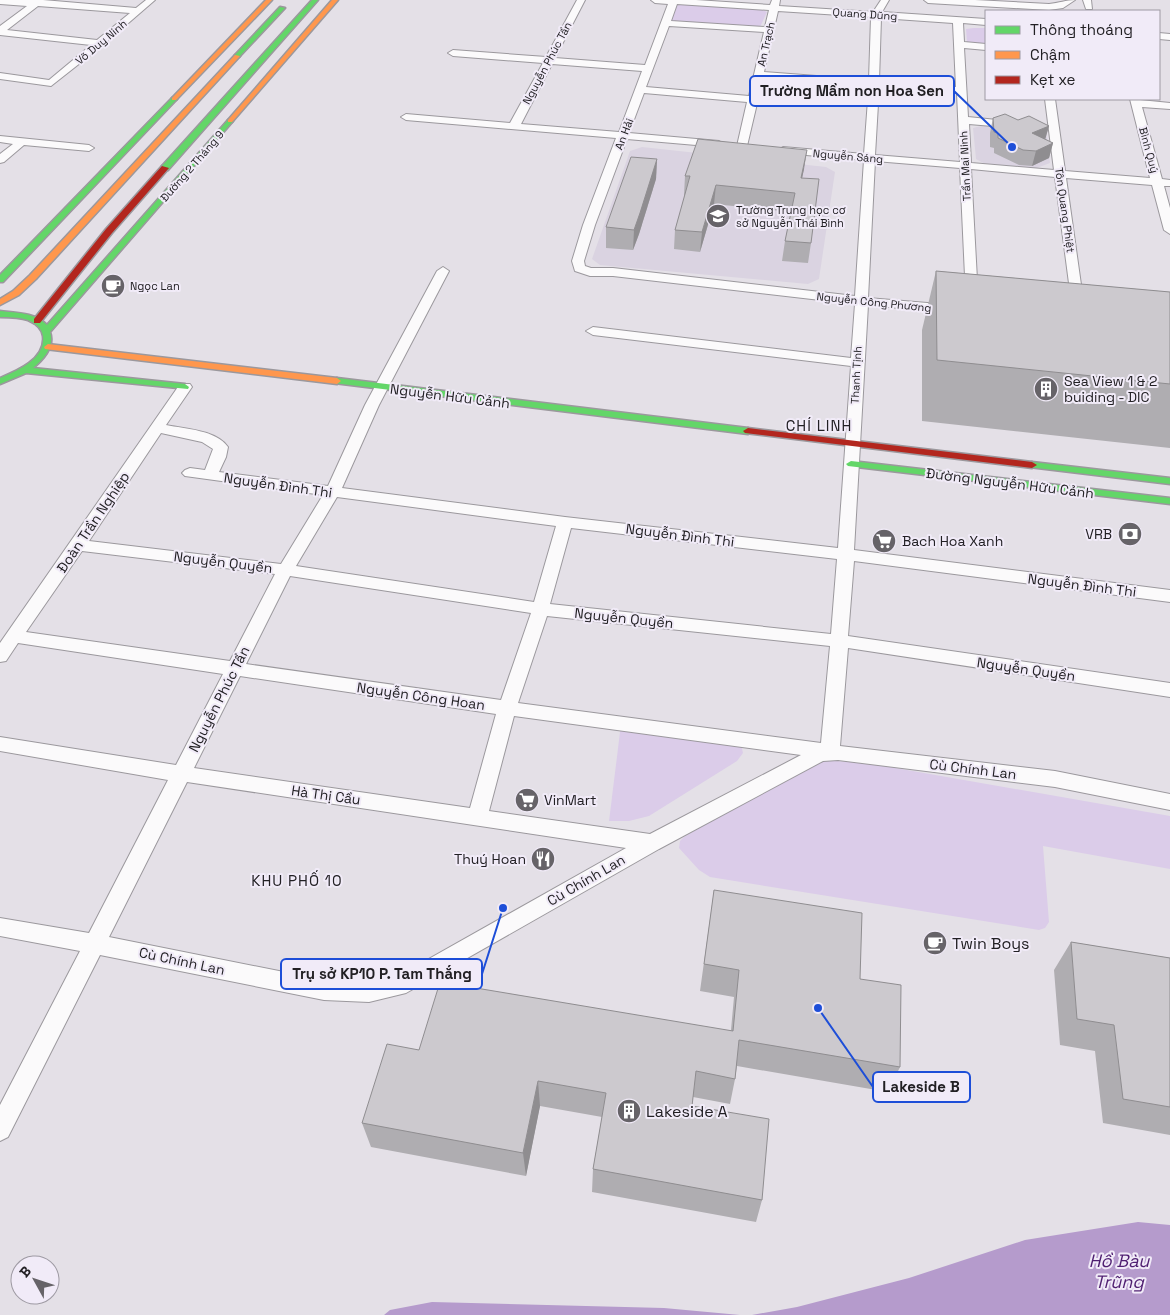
<svg xmlns="http://www.w3.org/2000/svg" width="1170" height="1315" font-family="'Space Grotesk',sans-serif">
<style>
.built{fill:#dad3e1}
.green{fill:#dbcce9}
.water{fill:#b59bcc}
.lines{fill:none;stroke-linecap:round;stroke-linejoin:round}
.street-casing{stroke:#9b989d;stroke-width:2}
.fast-casing{stroke:#9b989d;stroke-width:3}
.slow-casing{stroke:#9b989d;stroke-width:3}
.jam-casing{stroke:#9b989d;stroke-width:3}
.street{fill:#fbfafb;fill-rule:evenodd}
.fast{fill:#63d668;fill-rule:evenodd}
.slow{fill:#ff974d;fill-rule:evenodd}
.jam{fill:#b3261e;fill-rule:evenodd}
.wall{fill:#afadb1}
.shaded-wall{fill:#8f8d90}
.building{fill:#ccc9ce;stroke:#8f8d90}
.labels{text-anchor:middle;dominant-baseline:central;stroke-width:4;stroke-linejoin:round;paint-order:stroke}
.far-street-label{font-size:11px;fill:#222024;stroke:#f1ebf8}
.far-poi-label{font-size:11px;fill:#222024;stroke:#f1ebf8;text-anchor:start}
.poi-label{font-size:14px;fill:#222024;stroke:#f1ebf8;text-anchor:start}
.street-label{font-size:14px;fill:#222024;stroke:#f1ebf8}
.neighbourhood-label{font-size:15px;letter-spacing:1px;fill:#222024;stroke:#f1ebf8}
.near-poi-label{font-size:16px;fill:#222024;stroke:#f1ebf8;text-anchor:start}
.near-water-label{font-size:18px;font-style:italic;fill:#4f1f71;stroke:#f1ebf8}
.leader{fill:none;stroke:#1d4ed8;stroke-width:2}
.callout-dot{fill:#1d4ed8;stroke:#f1ebf8;stroke-width:2}
.callout{fill:#f1ebf8;stroke:#1d4ed8;stroke-width:2}
.callout-label{font-size:15px;text-anchor:middle;font-weight:bold;fill:#222024}
</style>
<rect width="100%" height="100%" fill="#e4e0e7"/>
<g class="built">
<polygon points="981,126 1035,130 1047,135 1050,163 1034,169 985,164 976,159 973,128"/>
<polygon points="642,147 826,167 835,172 819,279 808,284 600,265 592,259 630,151"/>
</g>
<g class="green">
<polygon points="676,4 760,9 767,12 760,27 671,21"/>
<polygon points="974,28 986,28 986,45 967,42 966,29"/>
<polygon points="621,724 741,744 743,753 737,761 649,816 629,821 609,821"/>
<polygon points="821,760 867,763 1170,816 1170,869 1043,846 1049,922 1045,928 1039,930 710,877 699,870 679,848 680,841 684,837 799,768"/>
</g>
<g class="water">
<polygon points="1138,1222 1170,1225 1170,1315 752,1315 797,1307 909,1278 1025,1240"/>
<polygon points="432,1302 664,1308 740,1315 384,1315 390,1310"/>
</g>
<g class="lines">
<g class="street-casing">
<g id="street">
<path d="M0,0h43l93,8 10,-8h9l-52,45 -52,41 -51,-7v-6l49,7 42,-35 -91,-10v-9l27,-20 -27,-2zM38,6l92,7 -33,27 -90,-10z"/>
<path d="M577,0h8l-30,58 90,7 23,-61 -13,-1 -4,-3h45l74,5 2,-5h8l-1,6 94,6 8,-12h8l-7,12 104,7v6l-23,-2 1,19 22,2v6l-22,-2 4,69 48,5 5,3 -5,3 -47,-4 2,39 83,7 -9,-71h10l10,72 85,7 -20,-79 40,4v6l-28,-2 20,72 8,1v6h-6l6,22v26l-6,-4 -12,-45 -86,-7 18,128 -6,4 -6,-4 -17,-129 -84,-8 7,129 -6,4 -6,-4 -6,-130 -85,-7 -7,137 83,7 6,4 -6,4 -83,-8 -14,245 316,40v12l-316,-41 -6,75 322,47v14l-322,-49 -8,98 215,25 115,23v16l-115,-23 -217,-27 -15,1 -164,88 -253,144 -37,9 -45,-2 -224,-45 -92,182 -8,4v-36l80,-154 -80,-15v-18l89,15 79,-153 -168,-29v-14l176,28 47,-91 -205,-31 -12,18 -6,1v-19l180,-259h10l2,3 -26,38c20,4 50,5 62,22l-2,10 -7,15 109,14 37,-81 72,-134 6,-4 6,4 -70,134 -37,83 223,29 273,31 13,-182 -258,-31 -7,-4 7,-4 258,31 4,-54 -242,-28h-23l-15,-5 -3,-10 11,-36 33,-87 -210,-18 -5,-3 5,-3 104,9 33,-60 -90,-7 -5,-3 5,-3 93,7zM677,4l92,6 -4,17 -94,-6zM778,11l93,6 -2,63 -105,-8zM881,18l72,5 3,64 -77,-6zM669,26l95,6 -15,64 -103,-9zM552,64l90,7 -23,61 -98,-8zM763,78l106,8 -5,68 -81,-7 -5,3 5,3 81,7 -9,136 -242,-28h-22l-6,-2 -1,-5 11,-36 32,-86 92,8 5,-3 -5,-3 -90,-8 15,-40 103,9 -10,44 5,3 5,-3zM879,87l78,6 3,69 -85,-7zM161,433l41,9 11,7 -8,21 -15,-2 -5,2 -3,3 3,3 138,19 -42,69 -192,-23zM337,497l219,29 -22,76 -238,-36zM571,528l266,31 -6,75 -281,-30zM82,551l193,23 -45,87 -204,-29zM290,576l241,37 -30,87 -255,-36zM547,616l283,30 -9,97 -303,-40zM240,676l256,38 -26,94 -276,-40zM514,716l287,39 -151,79 -161,-23zM187,782l439,66 -224,126 -33,8 -45,-2 -215,-43z"/>
<path d="M924,0h51l74,4c10,-1 17,-4 26,-4l-12,8 -14,2 -121,-7z"/>
<polygon points="1083,0 1091,0 1092,9 1086,9"/>
<polygon points="1159,33 1170,34 1170,40 1159,39"/>
<polygon points="0,136 89,145 94,148 89,151 24,145 4,162 0,163 0,154 13,144 0,142"/>
</g>
</g>
<g class="fast-casing">
<g id="fast">
<polygon points="312,0 318,0 168,170 162,170 162,166"/>
<polygon points="280,7 285,8 239,57 235,57 235,55"/>
<polygon points="172,98 177,99 3,282 0,282 0,275"/>
<path d="M228,120l5,1 -183,211c5,14 -6,27 -17,36l152,16 4,3 -1,2 -162,-16 -26,11v-6c17,-7 46,-19 43,-42 -1,-8 -8,-13 -15,-16 -9,-3 -19,-3 -28,-3v-6c16,2 34,1 47,14z"/>
<polygon points="337,378 748,428 753,431 748,434 334,383 334,379"/>
<polygon points="851,461 1170,498 1170,504 848,466 846,464"/>
<polygon points="1032,462 1170,478 1170,484 1029,467 1027,465 1029,463"/>
</g>
</g>
<g class="slow-casing">
<g id="slow">
<polygon points="266,0 272,0 176,100 172,100 172,98"/>
<polygon points="332,0 338,0 232,122 228,122 228,120"/>
<polygon points="235,55 240,56 36,279 19,295 0,305 0,299 13,291 30,275"/>
<polygon points="48,344 337,378 341,381 337,384 45,349 44,347"/>
</g>
</g>
<g class="jam-casing">
<g id="jam">
<polygon points="162,166 169,168 112,233 40,323 34,323 34,319 106,229"/>
<polygon points="748,428 1032,462 1037,465 1032,468 745,433 743,431"/>
</g>
</g>
<use href="#street" class="street"/>
<use href="#fast" class="fast"/>
<use href="#slow" class="slow"/>
<use href="#jam" class="jam"/>
</g>
<g class="wall">
<polygon points="993,118 1018,120 1049,126 1045,139 1053,143 1049,158 1032,166 1019,165 994,153 994,148 990,147 990,133"/>
<polygon points="657,159 656,179 639,234 633,250 606,248 606,227"/>
<polygon points="804,169 802,178 811,243 808,263 782,261 785,241 791,212 714,204 700,252 674,249 675,230 685,195 684,195 685,176"/>
<polygon points="936,271 1170,292 1170,448 922,421 922,330"/>
<polygon points="714,890 860,979 900,1067 888,1092 737,1066 735,1079 730,1104 693,1097 692,1106 762,1200 756,1222 592,1192 593,1169 602,1117 540,1106 526,1176 371,1147 362,1123 419,1050 731,1030 734,997 700,991"/>
<polygon points="1071,942 1170,958 1170,1135 1103,1123 1095,1051 1060,1045 1054,970"/>
</g>
<g class="shaded-wall">
<polygon points="1049,126 1045,140 1032,133"/>
<polygon points="1053,143 1049,158 1032,166 1036,151"/>
<polygon points="807,150 804,169 798,197 801,178"/>
<polygon points="657,159 656,179 639,234 633,250 634,230"/>
<polygon points="716,185 714,204 700,252 702,232"/>
<polygon points="538,1081 540,1106 526,1176 523,1153"/>
</g>
<g class="building">
<polygon points="1005,114 1018,120 1029,116 1049,126 1032,133 1053,143 1036,151 1023,150 998,138 998,133 994,132 993,118"/>
<polygon points="698,139 807,150 801,178 819,179 811,243 785,241 795,193 716,185 702,232 675,230 690,176 685,176"/>
<polygon points="631,157 657,159 640,213 634,230 606,227"/>
<polygon points="936,271 1170,292 1170,384 937,360"/>
<polygon points="714,890 862,913 860,979 901,985 900,1067 739,1040 735,1079 696,1071 692,1106 769,1119 762,1200 593,1169 606,1093 538,1081 523,1153 362,1123 387,1044 419,1050 440,982 733,1031 739,970 704,964"/>
<polygon points="1071,942 1170,958 1170,1107 1123,1099 1114,1025 1077,1019"/>
</g>
<defs>
<g id="school-disc" transform="scale(1.25)"><circle r="9.5" fill="#666368" stroke="#f1ebf8"/><path d="M0-5L7-2L0 1L-7-2ZM-4 1L0 2.5L4 1V4Q0 6-4 4Z" fill="#fff"/></g>
<g id="cafe-disc" transform="scale(1.25)"><circle r="9.5" fill="#666368" stroke="#f1ebf8"/><path d="M-5.5-4.5H6V0H3Q3 3.5 0 3.5H-2.5Q-5.5 3.5-5.5 0ZM3-3.2v2h1.7v-2ZM-6 4.5H4V6H-6Z" fill="#fff"/></g>
<g id="building-disc" transform="scale(1.25)"><circle r="9.5" fill="#666368" stroke="#f1ebf8"/><path d="M-4-6H4V6H1V3H-1V6H-4ZM-2.5-4.3h1.7v1.8h-1.7ZM.8-4.3h1.7v1.8H.8ZM-2.5-1h1.7V.8h-1.7ZM.8-1h1.7V.8H.8Z" fill="#fff"/></g>
<g id="bank-disc" transform="scale(1.25)"><circle r="9.5" fill="#666368" stroke="#f1ebf8"/><path d="M-6-4H6V4H-6ZM0-2.3a2.3 2.3 0 1 0 0 4.6a2.3 2.3 0 1 0 0-4.6Z" fill="#fff"/></g>
<g id="supermarket-disc" transform="scale(1.25)"><circle r="9.5" fill="#666368" stroke="#f1ebf8"/><path d="M-6-5.5h2.5l.6 2H6L4.5 2H-2.5L-4.4-4H-6ZM-1.5 3.2a1.3 1.3 0 1 0 .1 0ZM3 3.2a1.3 1.3 0 1 0 .1 0Z" fill="#fff"/></g>
<g id="restaurant-disc" transform="scale(1.25)"><circle r="9.5" fill="#666368" stroke="#f1ebf8"/><path d="M-5-6h1v4h1v-4h1v4h1v-4h1v5L-1.5 .5V6h-2V.5L-5-1ZM5-6V6H3V1.5H1.5Q1.5-4 5-6Z" fill="#fff"/></g>
</defs>
<g fill-rule="evenodd">
<use href="#school-disc" x="718" y="216"/>
<use href="#cafe-disc" x="113" y="286"/>
<use href="#building-disc" x="1046" y="389"/>
<use href="#bank-disc" x="1130" y="534"/>
<use href="#supermarket-disc" x="884" y="541"/>
<use href="#supermarket-disc" x="527" y="800"/>
<use href="#restaurant-disc" x="543" y="859"/>
<use href="#cafe-disc" x="935" y="943"/>
<use href="#building-disc" x="629" y="1111"/>
</g>
<g class="labels">
<g class="far-street-label">
<text transform="translate(865 14) rotate(4)">Quang Dũng</text>
<text transform="translate(101 42) rotate(-40)">Võ Duy Ninh</text>
<text transform="translate(766 44) rotate(-77)">An Trạch</text>
<text transform="translate(547 63) rotate(-62)">Nguyễn Phúc Tần</text>
<text transform="translate(624 134) rotate(-69)">An Hải</text>
<text transform="translate(1149 150) rotate(75)">Bình Quý</text>
<text transform="translate(848 156) rotate(5)">Nguyễn Sáng</text>
<text transform="translate(192 166) rotate(-49)">Đường 2 Tháng 9</text>
<text transform="translate(965 166) rotate(-93)">Trần Mai Ninh</text>
<text transform="translate(1065 210) rotate(82)">Tôn Quang Phiệt</text>
<text transform="translate(874 302) rotate(6)">Nguyễn Công Phương</text>
<text transform="translate(856 375) rotate(-87)">Thanh Tịnh</text>
</g>
<g class="far-poi-label">
<text x="736" y="210">Trường Trung học cơ<tspan x="736" dy="13">sở Nguyễn Thái Bình</tspan></text>
<text x="130" y="286">Ngọc Lan</text>
</g>
<g class="poi-label">
<text x="1064" y="381">Sea View 1 &amp; 2<tspan x="1064" dy="16">buiding - DIC</tspan></text>
<text x="1112" y="534" text-anchor="end">VRB</text>
<text x="902" y="541">Bach Hoa Xanh</text>
<text x="544" y="800">VinMart</text>
<text x="526" y="859" text-anchor="end">Thuý Hoan</text>
</g>
<g class="street-label">
<text transform="translate(450 396) rotate(7)">Nguyễn Hữu Cảnh</text>
<text transform="translate(1010 483) rotate(7)">Đường Nguyễn Hữu Cảnh</text>
<text transform="translate(278 485) rotate(8)">Nguyễn Đình Thi</text>
<text transform="translate(93 522) rotate(-56)">Đoàn Trần Nghiệp</text>
<text transform="translate(680 535) rotate(7)">Nguyễn Đình Thi</text>
<text transform="translate(223 562) rotate(7)">Nguyễn Quyền</text>
<text transform="translate(1082 585) rotate(7)">Nguyễn Đình Thi</text>
<text transform="translate(624 618) rotate(6)">Nguyễn Quyền</text>
<text transform="translate(1026 669) rotate(8)">Nguyễn Quyền</text>
<text transform="translate(421 696) rotate(8)">Nguyễn Công Hoan</text>
<text transform="translate(219 699) rotate(-63)">Nguyễn Phúc Tần</text>
<text transform="translate(973 769) rotate(7)">Cù Chính Lan</text>
<text transform="translate(326 795) rotate(8)">Hà Thị Cầu</text>
<text transform="translate(586 880) rotate(-30)">Cù Chính Lan</text>
<text transform="translate(182 961) rotate(12)">Cù Chính Lan</text>
</g>
<g class="neighbourhood-label">
<text x="819" y="425">CHÍ LINH</text>
<text x="297" y="880">KHU PHỐ 10</text>
</g>
<g class="near-poi-label">
<text x="952" y="943">Twin Boys</text>
<text x="646" y="1111">Lakeside A</text>
</g>
<g class="near-water-label">
<text x="1119" y="1260">Hồ Bàu<tspan x="1119" dy="21">Trũng</tspan></text>
</g>
</g>
<path class="leader" d="M1012 147L954 91M503 908L482 974M818 1008L873 1087"/>
<g class="callout-dot">
<circle cx="1012" cy="147" r="5"/>
<circle cx="503" cy="908" r="5"/>
<circle cx="818" cy="1008" r="5"/>
</g>
<g class="callout">
<rect x="750" y="76" width="204" height="30" rx="5"/>
<rect x="281" y="959" width="201" height="30" rx="5"/>
<rect x="873" y="1072" width="97" height="30" rx="5"/>
</g>
<g class="callout-label">
<text x="852" y="96">Trường Mầm non Hoa Sen</text>
<text x="382" y="979">Trụ sở KP10 P. Tam Thắng</text>
<text x="921" y="1092">Lakeside B</text>
</g>
<rect x="985" y="10" width="175" height="90" fill="#f1ebf8" stroke="#9e9aa3"/>
<rect x="995" y="26" width="25" height="8" fill="#63d668" stroke="#9e9aa3"/>
<text x="1030" y="35" font-size="15" fill="#222024">Thông thoáng</text>
<rect x="995" y="51" width="25" height="8" fill="#ff974d" stroke="#9e9aa3"/>
<text x="1030" y="60" font-size="15" fill="#222024">Chậm</text>
<rect x="995" y="76" width="25" height="8" fill="#b3261e" stroke="#9e9aa3"/>
<text x="1030" y="85" font-size="15" fill="#222024">Kẹt xe</text>
<g transform="translate(35 1280) rotate(310)"><circle r="24" fill="#f1ebf8" stroke="#9e9aa3"/>
<path d="M0-4L9 19L0 12L-9 19Z" fill="#666368"/>
<text y="-8" font-size="14" font-weight="bold" text-anchor="middle" fill="#222024">B</text>
</g>
</svg>
